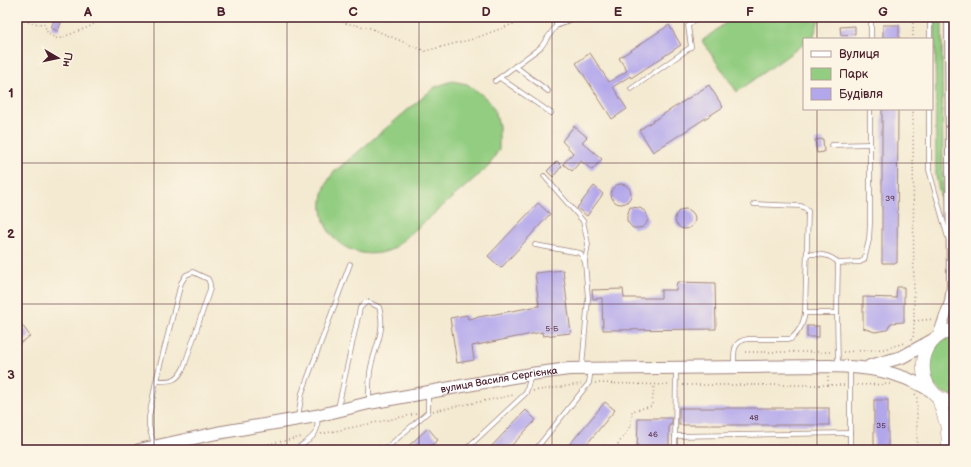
<svg xmlns="http://www.w3.org/2000/svg" width="971" height="467" font-family="'Balsamiq Sans',sans-serif">
<style>
.green{fill:#93cd81;stroke:#6e7656}
.building{fill:#b3a7eb}
.lines{fill:none;stroke-linecap:round;stroke-linejoin:round}
.service-casing{stroke:#9f847e;stroke-width:5.5}
.minor-casing{stroke:#9f847e;stroke-width:10}
.tertiary-casing{stroke:#9f847e;stroke-width:12}
.secondary-casing{stroke:#9f847e;stroke-width:14}
.primary-casing{stroke:#9f847e;stroke-width:14}
.path{stroke:#9f847e;stroke-width:1.5;stroke-dasharray:1 3;stroke-linecap:butt}
.service{stroke:#fff;stroke-width:4}
.minor{stroke:#fff;stroke-width:8}
.tertiary{stroke:#fff;stroke-width:10}
.secondary{stroke:#fff;stroke-width:12}
.primary{stroke:#fff;stroke-width:13}
.grid{fill:none;stroke:#4a1f2b;stroke-width:1;stroke-opacity:0.55}
.labels{text-anchor:middle;dominant-baseline:central;stroke-width:3.5;stroke-linejoin:round;paint-order:stroke}
.number-label{font-size:8px;fill:#64415b}
.street-label{font-size:10px;fill:#4a1f2b;stroke:#fcf5e5}
.neatline{fill:none;stroke:#4a1f2b;stroke-width:1.5}
.grid-label{font-size:13px;text-anchor:middle;font-weight:bold;fill:#4a1f2b}
</style>
<rect width="100%" height="100%" fill="#fcf5e5"/>
<filter id="ink" filterUnits="userSpaceOnUse"><feTurbulence type="fractalNoise" baseFrequency=".025" numOctaves="2"/><feDisplacementMap in="SourceGraphic" scale="8" xChannelSelector="R" yChannelSelector="G"/><feConvolveMatrix kernelMatrix="1 2 1 2 8 2 1 2 1" color-interpolation-filters="sRGB"/></filter>
<filter id="wash" filterUnits="userSpaceOnUse"><feTurbulence type="fractalNoise" baseFrequency=".012" numOctaves="4" result="noise"/><feDisplacementMap in="SourceGraphic" scale="16" xChannelSelector="R" yChannelSelector="G"/><feGaussianBlur stdDeviation="0.9" result="paint"/><feColorMatrix in="noise" values="0 0 0 0 0 0 0 0 0 0 0 0 0 0 0 0 0 1.4 0 .05"/><feComposite in="paint" operator="in"/></filter>
<g filter="url(#wash)">
<rect width="100%" height="100%" fill="#f4ead2"/>
<g class="green">
<polygon points="733,17 818,17 819,19 813,38 811,39 804,39 804,44 737,92 702,41"/>
<polygon points="935,17 942,17 943,209 936,176"/>
<path d="M452,81l15,3 14,10 9,8 6,12 3,12v23l-10,17 -96,83c-31,14 -69,-4 -71,-40 -1,-14 3,-26 12,-37l101,-85z"/>
<polygon points="954,336 954,396 941,392 934,385 929,377 929,357 941,341"/>
</g>
<g id="blocks">
<g class="building">
<polygon points="55,17 63,17 58,31 51,28"/>
<polygon points="669,25 681,45 631,78 630,76 613,87 627,109 612,119 576,63 590,53 609,82 627,71 619,58"/>
<rect x="883" y="25" width="16" height="14"/>
<polygon points="855,26 855,34 841,35 840,27"/>
<polygon points="709,85 723,107 653,152 639,130"/>
<polygon points="882,109 898,109 897,263 882,263"/>
<polygon points="574,126 587,137 582,142 602,159 592,170 581,161 572,171 563,164 573,153 562,141"/>
<polygon points="823,139 824,152 817,153 815,140"/>
<polygon points="557,161 562,166 553,177 547,171"/>
<circle cx="621" cy="194" r="10"/>
<polygon points="594,186 603,194 587,216 577,208"/>
<polygon points="538,203 550,214 501,268 488,256"/>
<polygon points="630,207 640,208 646,212 648,220 646,224 643,227 638,228 633,228 630,225 627,221 627,216"/>
<circle cx="685" cy="219" r="10"/>
<polygon points="563,270 571,333 543,336 542,332 472,346 474,360 457,363 450,318 467,315 468,319 539,306 535,273"/>
<polygon points="677,282 715,283 716,329 603,330 602,298 593,299 592,290 623,289 624,298 661,298 661,290 676,290"/>
<polygon points="897,287 904,287 904,322 891,323 887,330 875,332 863,328 863,297 896,298"/>
<polygon points="17,318 30,336 17,346"/>
<rect x="807" y="326" width="12" height="11"/>
<rect x="874" y="400" width="14" height="50"/>
<polygon points="605,402 615,410 582,450 565,450"/>
<rect x="679" y="408" width="150" height="17"/>
<polygon points="526,410 536,420 507,450 488,450"/>
<polygon points="638,418 672,418 672,425 669,425 669,450 637,450"/>
<polygon points="428,428 438,440 426,450 404,450"/>
</g>
</g>
</g>
<g filter="url(#ink)">
<use href="#blocks" fill-opacity="0" stroke="#9f847e" stroke-width="1"/>
<g class="lines">
<g class="service-casing">
<g id="service">
<polyline points="855,17 884,17"/>
<polyline points="916,17 930,18"/>
<polyline points="871,39 871,17"/>
<polyline points="930,39 930,17"/>
<polyline points="515,66 548,91"/>
<polyline points="500,78 551,113"/>
<polyline points="495,81 541,47 558,23"/>
<polyline points="631,89 691,47 688,26 698,17"/>
<polyline points="929,109 929,170 948,238"/>
<polyline points="832,145 869,144"/>
<polyline points="544,176 583,221 588,244 585,261"/>
<polyline points="535,245 580,253 585,262 588,298 582,367"/>
<path d="M807,254c10,0 24,0 31,9"/>
<polyline points="805,313 837,313 838,365"/>
<polyline points="837,313 838,263 860,262 864,260 869,240 870,223 870,109"/>
<path d="M734,366c0,-13 -2,-25 14,-27h43c9,-8 12,-15 14,-26l3,-102 -3,-3 -4,-2 -47,-2"/>
<polyline points="676,370 675,436 850,433 850,450"/>
<path d="M338,408l22,-100 5,-5 3,-1 11,5c8,25 -6,42 -9,65 -1,10 -1,20 -1,29"/>
<polyline points="298,417 302,393 350,264"/>
<polyline points="850,433 850,368"/>
<path d="M154,445l-5,-19v-9l7,-36 25,-98 5,-8 7,-3 15,7 2,5v5l-26,78c-7,15 -13,14 -28,14"/>
<path d="M295,450c13,-10 25,-14 22,-32"/>
<polyline points="384,450 428,412 428,394"/>
<polyline points="465,450 526,393 531,375"/>
<polyline points="535,450 584,389 589,383 591,369"/>
<polyline points="675,450 675,436"/>
</g>
</g>
<g class="minor-casing">
<polyline id="minor" points="558,23 569,17"/>
</g>
<g class="tertiary-casing">
<polyline id="tertiary" points="938,336 950,302 952,286 950,17"/>
</g>
<g class="secondary-casing">
<g id="secondary">
<polyline points="870,366 902,357 933,340"/>
<path id="s1" d="M139,450l78,-17 99,-17 53,-13 115,-21 47,-8 38,-5 260,-3c39,1 66,4 101,24"/>
</g>
</g>
<g class="primary-casing">
<g id="primary">
<path d="M954,330c-41,6 -41,67 0,73"/>
<polyline points="938,397 947,426 949,450"/>
</g>
</g>
<g class="path">
<polyline points="17,17 31,23 44,24 48,34 58,39 91,26 102,17"/>
<polyline points="331,17 345,23 370,28 425,51 473,39 532,17 553,18"/>
<polyline points="913,23 913,39"/>
<polyline points="914,321 934,319"/>
<polyline points="911,340 913,338 914,326 913,109"/>
<polyline points="745,352 831,352"/>
<polyline points="843,352 884,349 904,343"/>
<polyline points="595,383 671,385"/>
<polyline points="683,385 845,385"/>
<polyline points="828,385 828,376"/>
<polyline points="857,385 891,384"/>
<polyline points="533,391 581,384"/>
<polyline points="915,394 917,397 917,450"/>
<polyline points="433,411 514,395"/>
<polyline points="321,434 416,414"/>
<polyline points="241,450 302,437"/>
<polyline points="612,450 619,443 631,425 632,411 652,406 654,385"/>
</g>
<use href="#service" class="service"/>
<use href="#minor" class="minor"/>
<use href="#tertiary" class="tertiary"/>
<use href="#secondary" class="secondary"/>
<use href="#primary" class="primary"/>
</g>
</g>
<path class="grid" d="M154,17v433M287,17v433M419,17v433M552,17v433M684,17v433M817,17v22M817,109v341M17,163h937M17,304h937"/>
<g class="labels">
<g class="number-label">
<text x="890" y="198">39</text>
<text x="552" y="328">5-Б</text>
<text x="754" y="417">48</text>
<text x="881" y="425">35</text>
<text x="653" y="434">46</text>
</g>
<g class="street-label">
<text stroke="none"><textPath href="#s1" startOffset="367">вулиця Василя Сергієнка</textPath></text>
</g>
</g>
<rect width="971" height="467" fill="none" stroke="#fcf5e5" stroke-width="44"/>
<rect x="803" y="38" width="130" height="72" fill="#fcf5e5" stroke="#b59f9b"/>
<rect x="811" y="51" width="20" height="6" fill="#ffffff" stroke="#b59f9b"/>
<text x="839" y="58" font-size="12" fill="#4a1f2b">Вулиця</text>
<rect x="811" y="68" width="20" height="12" fill="#93cd81" stroke="#b59f9b"/>
<text x="839" y="78" font-size="12" fill="#4a1f2b">Парк</text>
<rect x="811" y="88" width="20" height="12" fill="#b3a7eb" stroke="#b59f9b"/>
<text x="839" y="98" font-size="12" fill="#4a1f2b">Будівля</text>
<g transform="translate(58 58) rotate(99)" stroke="#fcf5e5" stroke-width="3" paint-order="stroke">
<path d="M0-3L7 15L0 10L-7 15Z" fill="#4a1f2b"/>
<text y="-6" font-size="11" font-weight="bold" text-anchor="middle" fill="#4a1f2b">Пн</text>
</g>
<rect x="22" y="22" width="927" height="423" class="neatline"/>
<g class="grid-label">
<text x="88" y="16">A</text>
<text x="221" y="16">B</text>
<text x="353" y="16">C</text>
<text x="486" y="16">D</text>
<text x="618" y="16">E</text>
<text x="750" y="16">F</text>
<text x="883" y="16">G</text>
<text x="11" y="97">1</text>
<text x="11" y="238">2</text>
<text x="11" y="379">3</text>
</g>
</svg>
